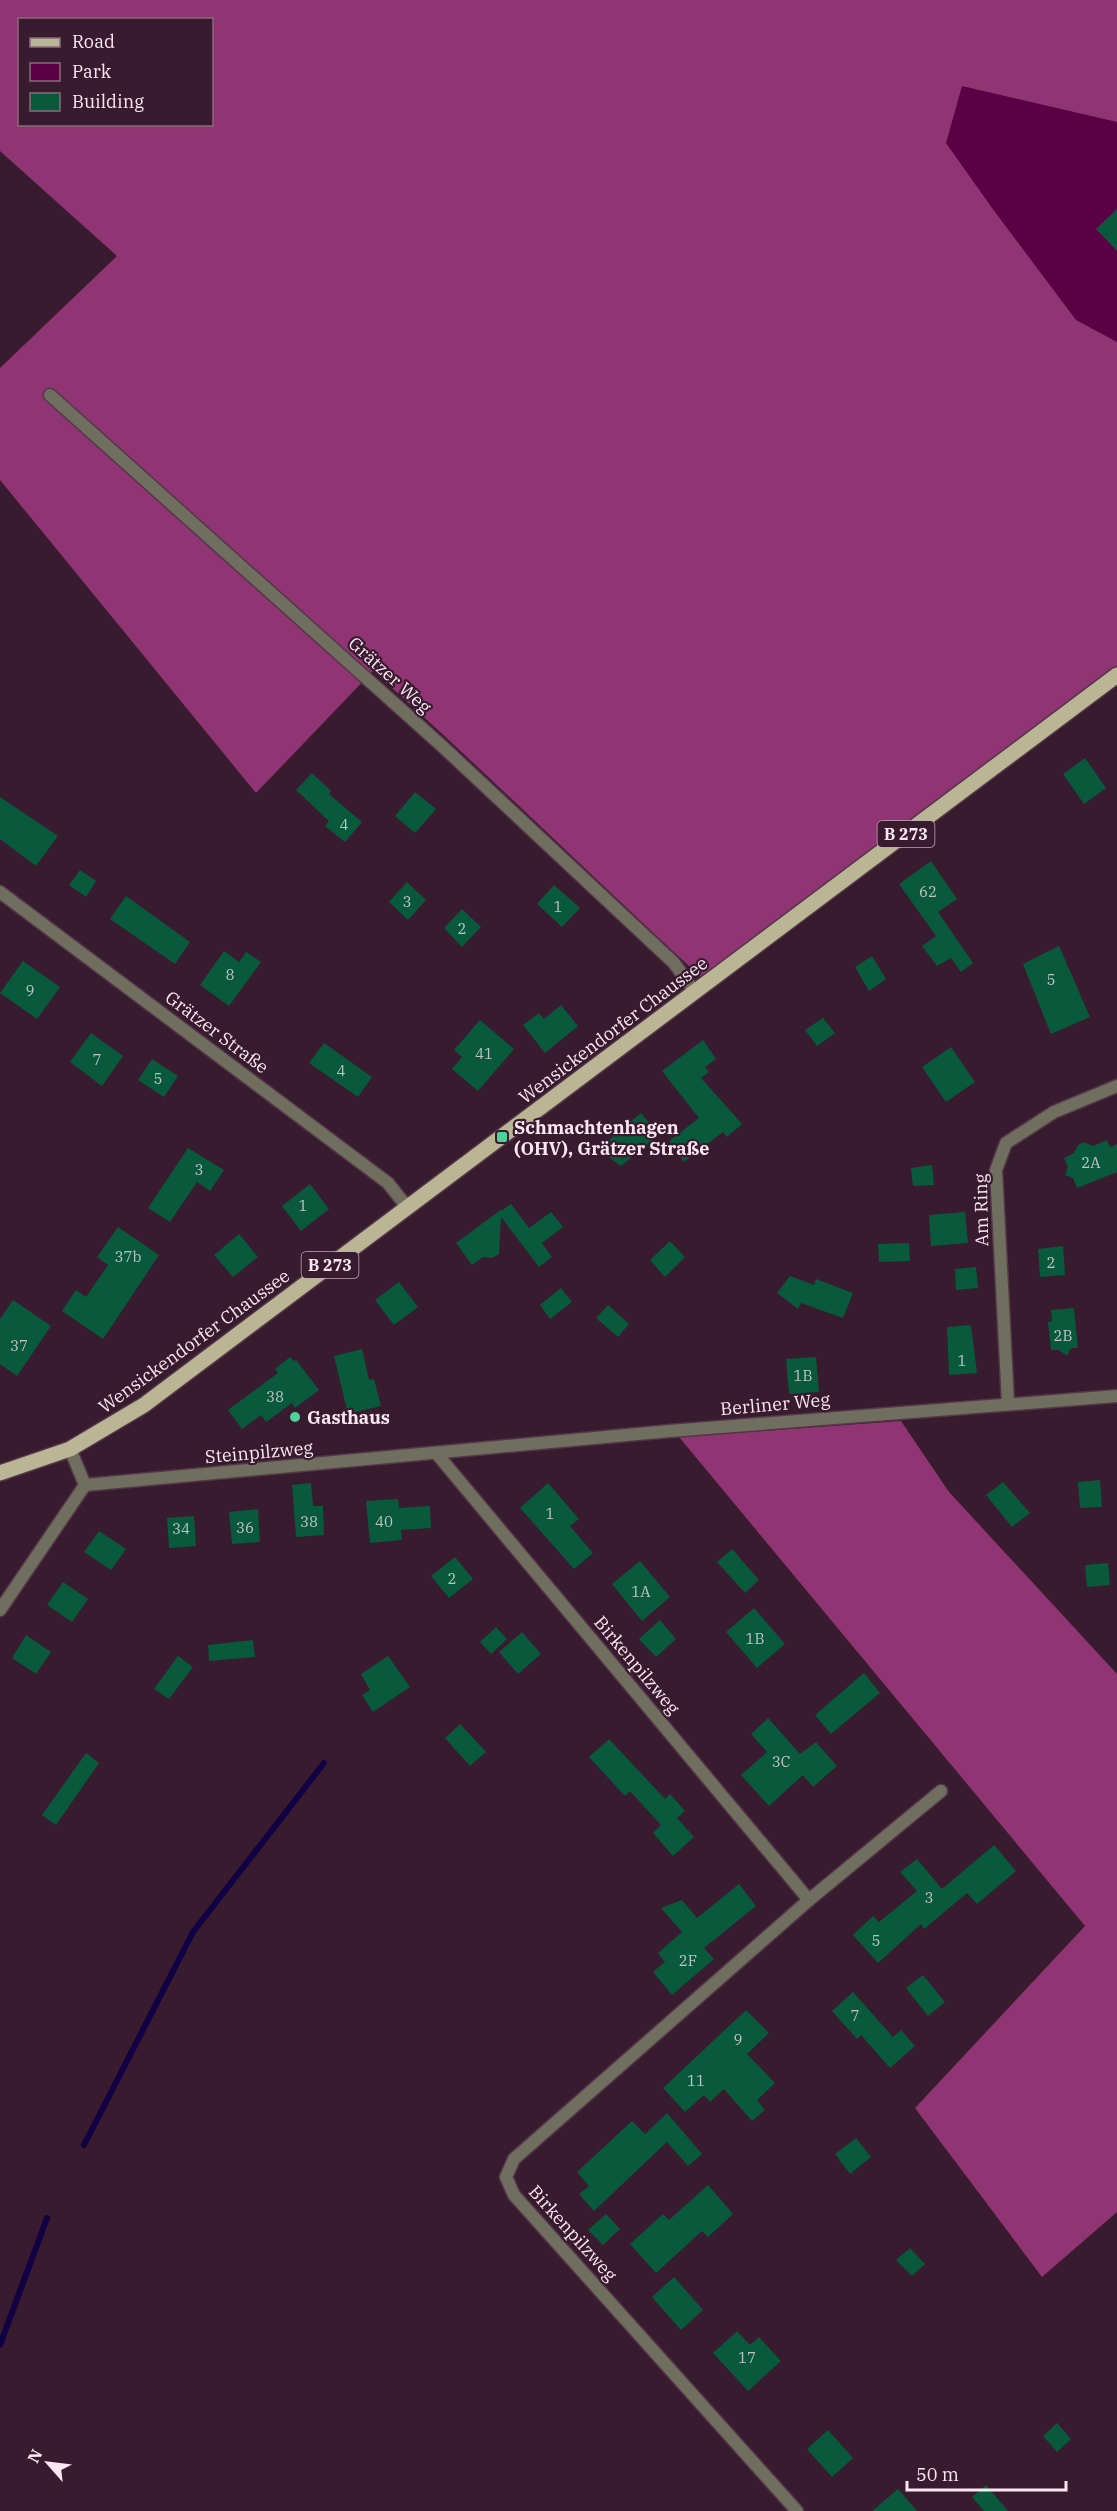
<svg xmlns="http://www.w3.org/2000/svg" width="1117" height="2511" font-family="'IBM Plex Serif',serif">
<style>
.green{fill:#5c0046}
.forest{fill:#913473;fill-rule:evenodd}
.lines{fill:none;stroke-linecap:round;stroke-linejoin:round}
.stream{stroke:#120045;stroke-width:6}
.building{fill:#09593c}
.street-casing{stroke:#533749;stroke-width:15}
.primary-casing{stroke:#533749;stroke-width:18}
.street{stroke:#706e5e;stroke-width:12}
.primary{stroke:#bab695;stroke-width:15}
.poi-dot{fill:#4bd49b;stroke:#381b2e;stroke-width:2}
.labels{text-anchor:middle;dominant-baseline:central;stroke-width:4.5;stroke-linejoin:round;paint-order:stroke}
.number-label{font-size:15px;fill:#bec3c4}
.shield{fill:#381b2e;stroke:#c0a9b7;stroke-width:1.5}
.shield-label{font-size:16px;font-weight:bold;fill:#fbe6f2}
.street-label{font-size:18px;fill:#fbe6f2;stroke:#381b2e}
.poi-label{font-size:18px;font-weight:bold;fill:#fbe6f2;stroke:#381b2e;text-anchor:start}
</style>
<rect width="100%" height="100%" fill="#381b2e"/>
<polygon class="green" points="962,86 1117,122 1117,342 1076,320 992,208 946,144"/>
<g class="forest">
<path d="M0,0h1117v122l-155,-36 -16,57 46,65 84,112 41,22v326l-414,311c-111,-102 -218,-208 -330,-308l-117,122 -256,-313v-112l117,-112 -117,-105zM20,20h192v104h-192z"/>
<polygon points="901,1421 949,1492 1117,1674 1117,2212 1042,2277 915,2108 1085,1926 679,1437"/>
</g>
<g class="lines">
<g class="stream">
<polyline points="84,2145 193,1932 324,1763"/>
<polyline points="0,2345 47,2218"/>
</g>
</g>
<g class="building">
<polygon points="1117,209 1117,251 1096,229"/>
<polygon points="1085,758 1106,788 1084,804 1063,774"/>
<polygon points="312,773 331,791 329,794 362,822 345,842 325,826 329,821 296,790"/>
<polygon points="415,792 436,809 415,833 395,816"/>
<polygon points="0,797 58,836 36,866 0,839"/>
<polygon points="931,861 957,899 938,912 973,963 961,972 951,958 937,966 922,946 936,936 899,884"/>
<polygon points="80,870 96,881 86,897 69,885"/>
<polygon points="407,882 426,900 408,920 389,902"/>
<polygon points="554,885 580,908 562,927 537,904"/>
<polygon points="126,896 190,942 175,964 110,919"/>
<polygon points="462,909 481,927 462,947 444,928"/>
<polygon points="1059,946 1090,1017 1051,1034 1023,964"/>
<polygon points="224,951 239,962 246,952 261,962 229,1006 200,985"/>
<polygon points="872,956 886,979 869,991 855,967"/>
<polygon points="23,961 60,987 37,1019 0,993"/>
<polygon points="561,1005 578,1026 545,1053 523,1025 539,1013 544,1019"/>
<polygon points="823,1018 835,1033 817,1046 805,1030"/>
<polygon points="480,1020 514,1049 478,1091 452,1069 462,1057 454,1050"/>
<polygon points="91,1033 123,1056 102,1086 70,1062"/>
<polygon points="703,1040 716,1059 705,1067 709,1072 701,1078 742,1124 727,1137 723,1132 684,1162 669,1141 699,1118 662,1071"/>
<polygon points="324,1043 372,1077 358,1097 309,1063"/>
<polygon points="951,1047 975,1082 946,1102 922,1067"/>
<polygon points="152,1059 178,1076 164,1097 138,1080"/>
<polygon points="641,1113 659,1135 621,1166 611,1159 602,1146"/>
<polygon points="1107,1140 1110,1147 1117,1144 1117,1172 1077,1188 1073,1178 1065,1175 1068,1167 1064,1158 1074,1153 1078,1145 1084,1142 1093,1146"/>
<polygon points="188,1148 224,1170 210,1191 197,1182 170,1222 148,1208"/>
<polygon points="932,1165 934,1185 913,1186 911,1168"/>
<polygon points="310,1184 329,1209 301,1231 282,1206"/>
<polygon points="511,1204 529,1228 551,1212 563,1227 542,1243 552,1257 539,1267 501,1217 499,1254 492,1258 483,1257 472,1265 456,1243 502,1209 501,1211"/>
<polygon points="965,1212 968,1243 931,1246 929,1215"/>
<polygon points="118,1227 159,1255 103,1339 62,1311 76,1290 86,1297 108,1265 97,1257"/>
<polygon points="239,1234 258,1257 233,1277 214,1255"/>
<polygon points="670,1241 685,1257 665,1277 650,1260"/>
<polygon points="909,1243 910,1261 879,1262 878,1244"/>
<polygon points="1063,1246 1065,1275 1040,1277 1038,1249"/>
<polygon points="976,1267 978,1288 956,1290 955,1269"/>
<polygon points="790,1276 814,1285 816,1279 853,1293 843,1318 801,1303 798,1309 777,1293"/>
<polygon points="399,1282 418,1307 394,1325 375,1300"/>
<polygon points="561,1288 572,1302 550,1319 540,1305"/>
<polygon points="13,1300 51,1326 17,1376 0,1364 0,1319"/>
<polygon points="608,1305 629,1324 618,1337 596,1318"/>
<polygon points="1074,1308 1078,1348 1071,1348 1067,1356 1059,1350 1051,1350 1048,1322 1052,1321 1051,1310"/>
<polygon points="971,1325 977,1373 949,1375 947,1327"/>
<polygon points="362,1349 369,1380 374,1379 381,1406 348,1414 334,1356"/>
<polygon points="290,1357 294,1361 296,1360 319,1390 295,1408 292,1403 266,1422 261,1415 242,1429 228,1410 278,1373 275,1369"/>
<polygon points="816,1357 819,1392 789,1394 786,1359"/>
<polygon points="1100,1480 1102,1507 1080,1508 1078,1482"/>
<polygon points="1003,1482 1030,1513 1012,1527 986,1495"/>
<polygon points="311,1483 313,1506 323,1506 324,1535 296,1537 292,1485"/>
<polygon points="548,1483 579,1519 570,1526 593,1553 574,1569 520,1508"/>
<polygon points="398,1499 399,1508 430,1506 431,1528 401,1530 402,1540 370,1543 366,1501"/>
<polygon points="258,1509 260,1542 232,1544 229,1512"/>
<polygon points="194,1516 196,1546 169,1548 167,1518"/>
<polygon points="99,1531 126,1549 111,1570 84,1552"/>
<polygon points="732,1549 759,1580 745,1593 717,1562"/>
<polygon points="455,1557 473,1579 449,1598 431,1576"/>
<polygon points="640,1561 670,1597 642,1621 612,1584"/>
<polygon points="1108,1563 1110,1585 1087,1587 1085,1565"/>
<polygon points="63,1582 88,1599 72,1622 47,1605"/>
<polygon points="754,1608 785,1644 757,1668 726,1632"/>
<polygon points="660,1620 676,1639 656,1657 639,1639"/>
<polygon points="496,1627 507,1639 491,1654 480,1642"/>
<polygon points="522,1632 541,1654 518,1674 499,1652"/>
<polygon points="26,1635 51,1652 36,1674 12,1658"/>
<polygon points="253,1640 255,1657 209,1661 208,1645"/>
<polygon points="178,1656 193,1667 169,1699 154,1689"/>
<polygon points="388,1656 410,1687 373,1712 362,1695 370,1690 361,1674"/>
<polygon points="864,1673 880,1693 831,1734 815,1715"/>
<polygon points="768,1718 800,1754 816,1742 837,1766 813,1787 803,1775 769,1806 741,1775 767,1752 751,1734"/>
<polygon points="460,1724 486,1752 470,1766 445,1738"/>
<polygon points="609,1739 665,1799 670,1794 685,1811 677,1818 694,1837 673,1856 653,1833 661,1825 630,1791 625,1796 589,1757"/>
<polygon points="86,1753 99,1763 56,1825 42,1815"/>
<polygon points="994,1845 1016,1871 977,1904 967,1893 924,1929 921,1924 878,1963 853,1935 873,1916 879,1922 917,1891 900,1872 917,1859 942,1889"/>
<polygon points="739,1884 756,1906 704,1948 714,1959 672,1995 653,1972 665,1962 658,1953 682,1932 661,1908 682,1900 697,1918"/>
<polygon points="923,1975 945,2002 928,2016 906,1988"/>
<polygon points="853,1992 893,2037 901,2030 915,2046 890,2068 861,2035 857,2039 832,2011"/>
<polygon points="746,2010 769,2033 747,2054 775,2083 757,2100 765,2110 752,2121 724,2089 710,2102 704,2095 685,2112 663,2088"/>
<polygon points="667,2113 702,2154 688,2166 667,2142 594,2211 579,2194 589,2186 577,2172 632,2121 645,2134"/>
<polygon points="856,2138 871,2157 850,2174 835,2154"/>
<polygon points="708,2185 733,2214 708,2237 702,2231 656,2273 630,2244 663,2214 669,2220"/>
<polygon points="606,2214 620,2229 603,2245 588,2230"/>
<polygon points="910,2248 925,2264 912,2276 896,2260"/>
<polygon points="674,2277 703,2310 681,2330 652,2297"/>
<polygon points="737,2331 750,2345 759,2337 781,2361 748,2391 713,2353"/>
<polygon points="1057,2423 1071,2439 1057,2452 1043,2436"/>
<polygon points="828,2430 853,2458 832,2477 807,2449"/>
<polygon points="986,2485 1008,2511 984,2511 972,2497"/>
<polygon points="898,2489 917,2511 872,2511"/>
</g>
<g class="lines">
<g class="street-casing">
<g id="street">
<polyline points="50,395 442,746 674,963 695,992"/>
<polyline points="0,892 388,1183 407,1207"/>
<polyline points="1008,1403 996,1170 1006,1143 1054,1112 1117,1086"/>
<polyline points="70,1449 85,1485 670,1431 1117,1396"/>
<polyline points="437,1454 809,1900 514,2159 506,2177 514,2195 797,2511"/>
<polyline points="0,1610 85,1485"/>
<polyline points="809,1900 941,1791"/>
</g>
</g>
<g class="primary-casing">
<polyline id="primary" points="0,1473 70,1449 144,1405 1117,675"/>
</g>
<use href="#street" class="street"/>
<use href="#primary" class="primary"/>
</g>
<g class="poi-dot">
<rect x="496" y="1131" width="12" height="12" rx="3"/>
<circle cx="295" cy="1417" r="6"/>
</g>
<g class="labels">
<g class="number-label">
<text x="344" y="824">4</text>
<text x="928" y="891">62</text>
<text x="407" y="901">3</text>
<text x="558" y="906">1</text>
<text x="462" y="928">2</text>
<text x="230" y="974">8</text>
<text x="1051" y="979">5</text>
<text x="30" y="990">9</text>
<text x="484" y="1053">41</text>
<text x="97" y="1059">7</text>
<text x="341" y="1070">4</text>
<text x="158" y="1078">5</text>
<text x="1091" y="1162">2A</text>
<text x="199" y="1169">3</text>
<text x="303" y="1205">1</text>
<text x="128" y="1256">37b</text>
<text x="1051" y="1262">2</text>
<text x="1063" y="1335">2B</text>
<text x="19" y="1345">37</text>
<text x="962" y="1360">1</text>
<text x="803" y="1375">1B</text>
<text x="275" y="1396">38</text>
<text x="550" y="1513">1</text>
<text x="309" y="1521">38</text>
<text x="384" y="1521">40</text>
<text x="245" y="1527">36</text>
<text x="181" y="1528">34</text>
<text x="452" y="1578">2</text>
<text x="641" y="1591">1A</text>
<text x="755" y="1638">1B</text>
<text x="781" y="1761">3C</text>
<text x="929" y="1897">3</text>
<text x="876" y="1940">5</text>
<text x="688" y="1960">2F</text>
<text x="855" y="2015">7</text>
<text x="738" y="2039">9</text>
<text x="696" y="2080">11</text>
<text x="747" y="2357">17</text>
</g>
<g class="shield">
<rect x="877.5" y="821" width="57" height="26" rx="4.5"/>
<rect x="301.5" y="1252" width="57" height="26" rx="4.5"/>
</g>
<g class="shield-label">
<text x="906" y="834">B 273</text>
<text x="330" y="1265">B 273</text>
</g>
<g class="street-label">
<text transform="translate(390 675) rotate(42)">Grätzer Weg</text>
<text transform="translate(613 1030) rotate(-37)">Wensickendorfer Chaussee</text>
<text transform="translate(217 1032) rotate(37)">Grätzer Straße</text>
<text transform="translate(981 1210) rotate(-91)">Am Ring</text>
<text transform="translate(194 1341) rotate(-36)">Wensickendorfer Chaussee</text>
<text transform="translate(775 1404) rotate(-5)">Berliner Weg</text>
<text transform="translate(259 1452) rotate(-5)">Steinpilzweg</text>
<text transform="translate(637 1665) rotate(50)">Birkenpilzweg</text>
<text transform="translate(573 2233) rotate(48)">Birkenpilzweg</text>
</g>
<g class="poi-label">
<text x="514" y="1127">Schmachtenhagen<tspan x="514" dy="21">(OHV), Grätzer Straße</tspan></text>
<text x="307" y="1417">Gasthaus</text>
</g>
</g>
<rect x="18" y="18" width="195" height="108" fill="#381b2e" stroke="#866c7c" stroke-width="1.5"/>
<rect x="30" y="38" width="30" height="9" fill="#bab695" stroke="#866c7c" stroke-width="1.5"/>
<text x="72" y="48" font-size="18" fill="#fbe6f2">Road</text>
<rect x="30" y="63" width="30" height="18" fill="#5c0046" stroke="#866c7c" stroke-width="1.5"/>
<text x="72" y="78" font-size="18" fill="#fbe6f2">Park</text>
<rect x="30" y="93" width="30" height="18" fill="#09593c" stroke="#866c7c" stroke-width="1.5"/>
<text x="72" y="108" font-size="18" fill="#fbe6f2">Building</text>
<g transform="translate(48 2463) rotate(298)" stroke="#381b2e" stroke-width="4.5" paint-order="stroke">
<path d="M0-4.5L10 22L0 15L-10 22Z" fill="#fbe6f2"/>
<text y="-9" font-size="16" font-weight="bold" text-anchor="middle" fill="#fbe6f2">N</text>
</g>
<path d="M907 2481v9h159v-9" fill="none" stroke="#fbe6f2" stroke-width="3"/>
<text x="916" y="2481" font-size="18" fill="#fbe6f2" stroke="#381b2e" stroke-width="4.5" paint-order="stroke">50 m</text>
</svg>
